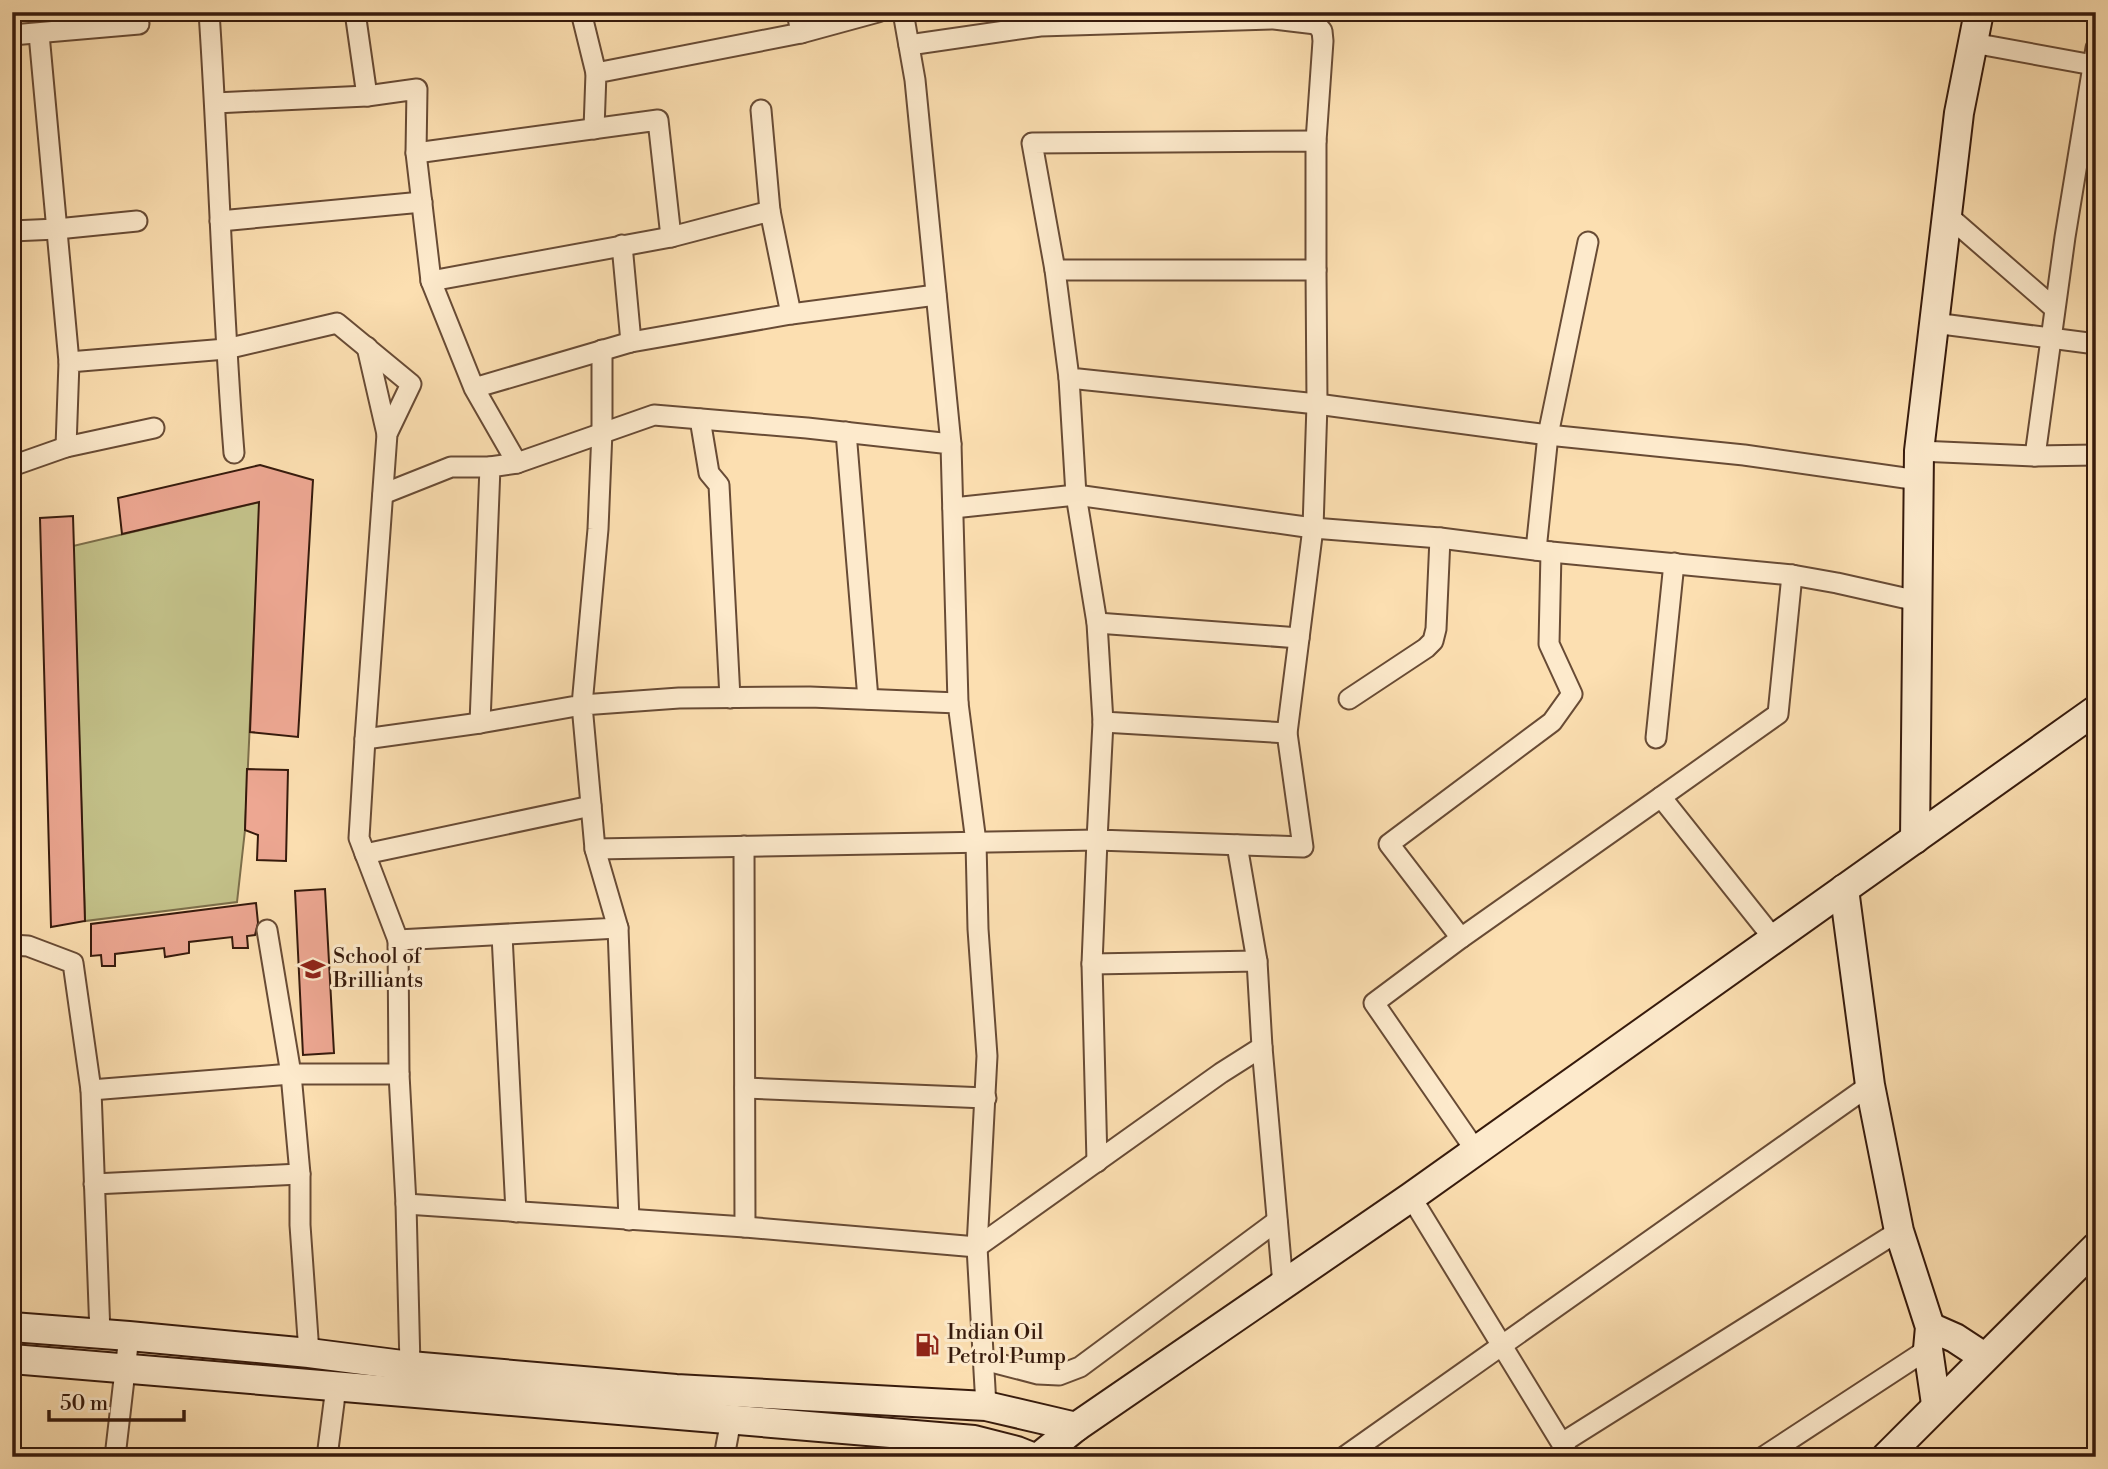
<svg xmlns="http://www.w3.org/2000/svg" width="2108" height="1469" font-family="'Libre Bodoni',serif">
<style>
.green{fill:#c3c189;stroke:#7c6e4a;stroke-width:2}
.building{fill:#eda792;stroke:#361a0c;stroke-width:2}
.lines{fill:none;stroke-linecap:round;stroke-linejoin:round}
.street-casing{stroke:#684b35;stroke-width:23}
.secondary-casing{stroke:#361a0c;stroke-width:32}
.street{stroke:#fdeacc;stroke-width:19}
.secondary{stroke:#fdeacc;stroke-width:28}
.labels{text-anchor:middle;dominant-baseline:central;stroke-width:6;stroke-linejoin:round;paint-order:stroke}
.poi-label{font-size:21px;fill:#361a0c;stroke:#fdeacc;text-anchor:start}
</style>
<rect width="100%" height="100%" fill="#fcdfb1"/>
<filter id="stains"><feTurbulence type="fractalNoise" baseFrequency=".00286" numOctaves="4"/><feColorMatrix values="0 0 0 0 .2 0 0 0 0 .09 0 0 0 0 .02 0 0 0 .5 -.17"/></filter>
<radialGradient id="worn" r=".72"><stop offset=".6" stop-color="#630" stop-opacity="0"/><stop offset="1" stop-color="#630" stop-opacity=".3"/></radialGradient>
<polygon class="green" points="260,502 245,830 237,902 85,921 73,546"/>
<g class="building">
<polygon points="260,465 313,480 298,737 250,732 259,502 122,534 118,498"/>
<polygon points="73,516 85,921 51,927 40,518"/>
<polygon points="247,769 288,770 286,861 257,860 258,835 245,830"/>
<polygon points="325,889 334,1053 303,1055 295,891"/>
<polygon points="256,903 258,923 255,935 247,936 248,948 233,948 232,937 189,942 189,953 165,957 164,948 115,954 115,966 102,966 101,955 91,956 91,924"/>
</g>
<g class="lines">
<g class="street-casing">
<g id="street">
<path d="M209,12c10,147 13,294 25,441"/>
<polyline points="355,12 367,96 417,89 416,153"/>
<polyline points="581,12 596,73"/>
<polyline points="903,12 915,80 951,444"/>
<polyline points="801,33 878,12"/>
<polyline points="39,34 69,362"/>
<polyline points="12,35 139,24"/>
<polyline points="1973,43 2093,65 2096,62"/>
<polyline points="909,45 1040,26 1274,19 1316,24 1322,31 1323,41 1316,141"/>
<polyline points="215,103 367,96"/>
<polyline points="761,110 770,211"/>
<polyline points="594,129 596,73 801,33 797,12"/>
<polyline points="1947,215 2054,308"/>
<polyline points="220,221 422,202"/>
<polyline points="12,231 57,229 137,221"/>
<polyline points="622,245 631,342"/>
<polyline points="1055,270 1316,270 1317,404 1313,528 1287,733 1303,847 1097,840 1103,722"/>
<polyline points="1316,270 1316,141 1032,143 1055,270 1069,378 1317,404 1548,435 1744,455 1919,480"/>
<polyline points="431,281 416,153 658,120 671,237"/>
<polyline points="791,314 936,295"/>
<polyline points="1934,323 2096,344"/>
<polyline points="367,347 387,434"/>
<polyline points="1069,378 1076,495 1097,623 1103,722 1287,733"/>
<polyline points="474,388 431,281 671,237 770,211 791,314 631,342 474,388 517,463 654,415 807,428 951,444 958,703"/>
<polyline points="700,419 709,473 719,485 730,698"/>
<polyline points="846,432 868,699"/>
<polyline points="66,447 69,362 226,349 337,323 411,384 387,434 365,739"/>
<polyline points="1919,451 2035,456 2096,455"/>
<polyline points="2035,456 2065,237 2096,48"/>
<polyline points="12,466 66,447 154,428"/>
<polyline points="383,494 451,467 490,467"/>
<polyline points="953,508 1076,495 1313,528 1440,538 1551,552 1792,575 1837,583 1917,601"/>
<polyline points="1536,550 1548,435 1588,242"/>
<polyline points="1097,623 1299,638"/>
<polyline points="1349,699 1426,648 1433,641 1436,629 1440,538"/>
<polyline points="480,723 490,467 517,463"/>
<polyline points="1656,738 1674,563"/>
<polyline points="1661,797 1778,714 1792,575"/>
<polyline points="1237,845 1257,961"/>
<polyline points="744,846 745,1227"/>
<polyline points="365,854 591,806"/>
<polyline points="618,928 629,1220"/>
<polyline points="267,930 291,1074 399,1074"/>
<polyline points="502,935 516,1212"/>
<polyline points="1461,938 1389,844 1552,722 1572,694 1549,644 1551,552"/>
<polyline points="398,940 359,838 365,739 480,723 582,705 598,529 602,431 602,350"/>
<polyline points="12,945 28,946 73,963 91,1090 100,1334"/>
<polyline points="1092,964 1097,1162"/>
<polyline points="1262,1047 1283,1285"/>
<polyline points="745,1088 986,1098"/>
<polyline points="91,1090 291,1074 300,1174 300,1225 309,1353"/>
<polyline points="1476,1151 1374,1003 1461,938 1661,797 1774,939"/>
<polyline points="94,1184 300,1174"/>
<polyline points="1411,1197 1570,1457"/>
<polyline points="406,1204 745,1227 977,1247 1221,1073 1262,1047 1257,961 1092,964 1097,840 595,849"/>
<polyline points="984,1360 1038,1374 1059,1375 1080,1367 1277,1221"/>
<polyline points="410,1366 406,1204 399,1074 398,940 618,928 595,849 582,705 679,698 810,697 958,703 976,842 978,929 987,1056 977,1247 986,1406"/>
<polyline points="1562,1443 1899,1231"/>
<polyline points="115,1457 129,1336"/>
<polyline points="327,1457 336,1387"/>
<polyline points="724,1457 731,1420"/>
<polyline points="1344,1457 1870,1085"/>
<polyline points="1763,1457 1928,1349"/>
</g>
</g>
<g class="secondary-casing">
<g id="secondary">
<polyline points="1915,839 1919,451 1959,113 1979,12"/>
<polyline points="1844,889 1870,1085 1899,1231 1930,1327 1928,1349 1936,1404"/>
<polyline points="12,1327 129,1336 309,1353 410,1366 676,1389 986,1406 1076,1427"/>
<polyline points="1930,1327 1955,1338 1984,1357"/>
<polyline points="12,1359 974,1440 1017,1451 1032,1457"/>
<polyline points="1039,1457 1076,1427 1411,1197 2096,710"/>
<polyline points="1886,1457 2096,1247"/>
</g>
</g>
<use href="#street" class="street"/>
<use href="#secondary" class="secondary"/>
</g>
<defs>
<g id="school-bare" transform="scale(1.89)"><path d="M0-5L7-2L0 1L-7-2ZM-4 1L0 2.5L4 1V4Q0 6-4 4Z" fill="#8f2418" stroke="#fdeacc" stroke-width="2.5" paint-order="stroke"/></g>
<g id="fuel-bare" transform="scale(1.89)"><path d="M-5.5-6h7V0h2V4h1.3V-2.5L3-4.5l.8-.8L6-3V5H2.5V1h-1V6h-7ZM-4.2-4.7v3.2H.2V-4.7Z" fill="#8f2418" stroke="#fdeacc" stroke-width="2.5" paint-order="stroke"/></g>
</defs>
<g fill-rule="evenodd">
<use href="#school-bare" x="313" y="969"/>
<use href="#fuel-bare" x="927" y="1345"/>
</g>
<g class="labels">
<g class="poi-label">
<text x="333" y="957">School of<tspan x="333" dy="24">Brilliants</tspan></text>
<text x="947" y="1333">Indian Oil<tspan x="947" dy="24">Petrol Pump</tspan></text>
</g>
</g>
<rect width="2108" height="1469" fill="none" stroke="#fcdfb1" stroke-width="42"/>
<rect x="14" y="14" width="2080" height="1441" fill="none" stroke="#361a0c" stroke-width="3.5"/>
<rect x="21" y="21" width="2066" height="1427" fill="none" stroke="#361a0c" stroke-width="2"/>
<path d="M49 1410v10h135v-10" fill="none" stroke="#361a0c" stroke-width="3.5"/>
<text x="60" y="1410" font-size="21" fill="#361a0c" stroke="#fdeacc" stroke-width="5" paint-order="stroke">50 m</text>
<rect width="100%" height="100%" filter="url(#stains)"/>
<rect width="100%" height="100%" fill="url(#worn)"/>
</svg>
